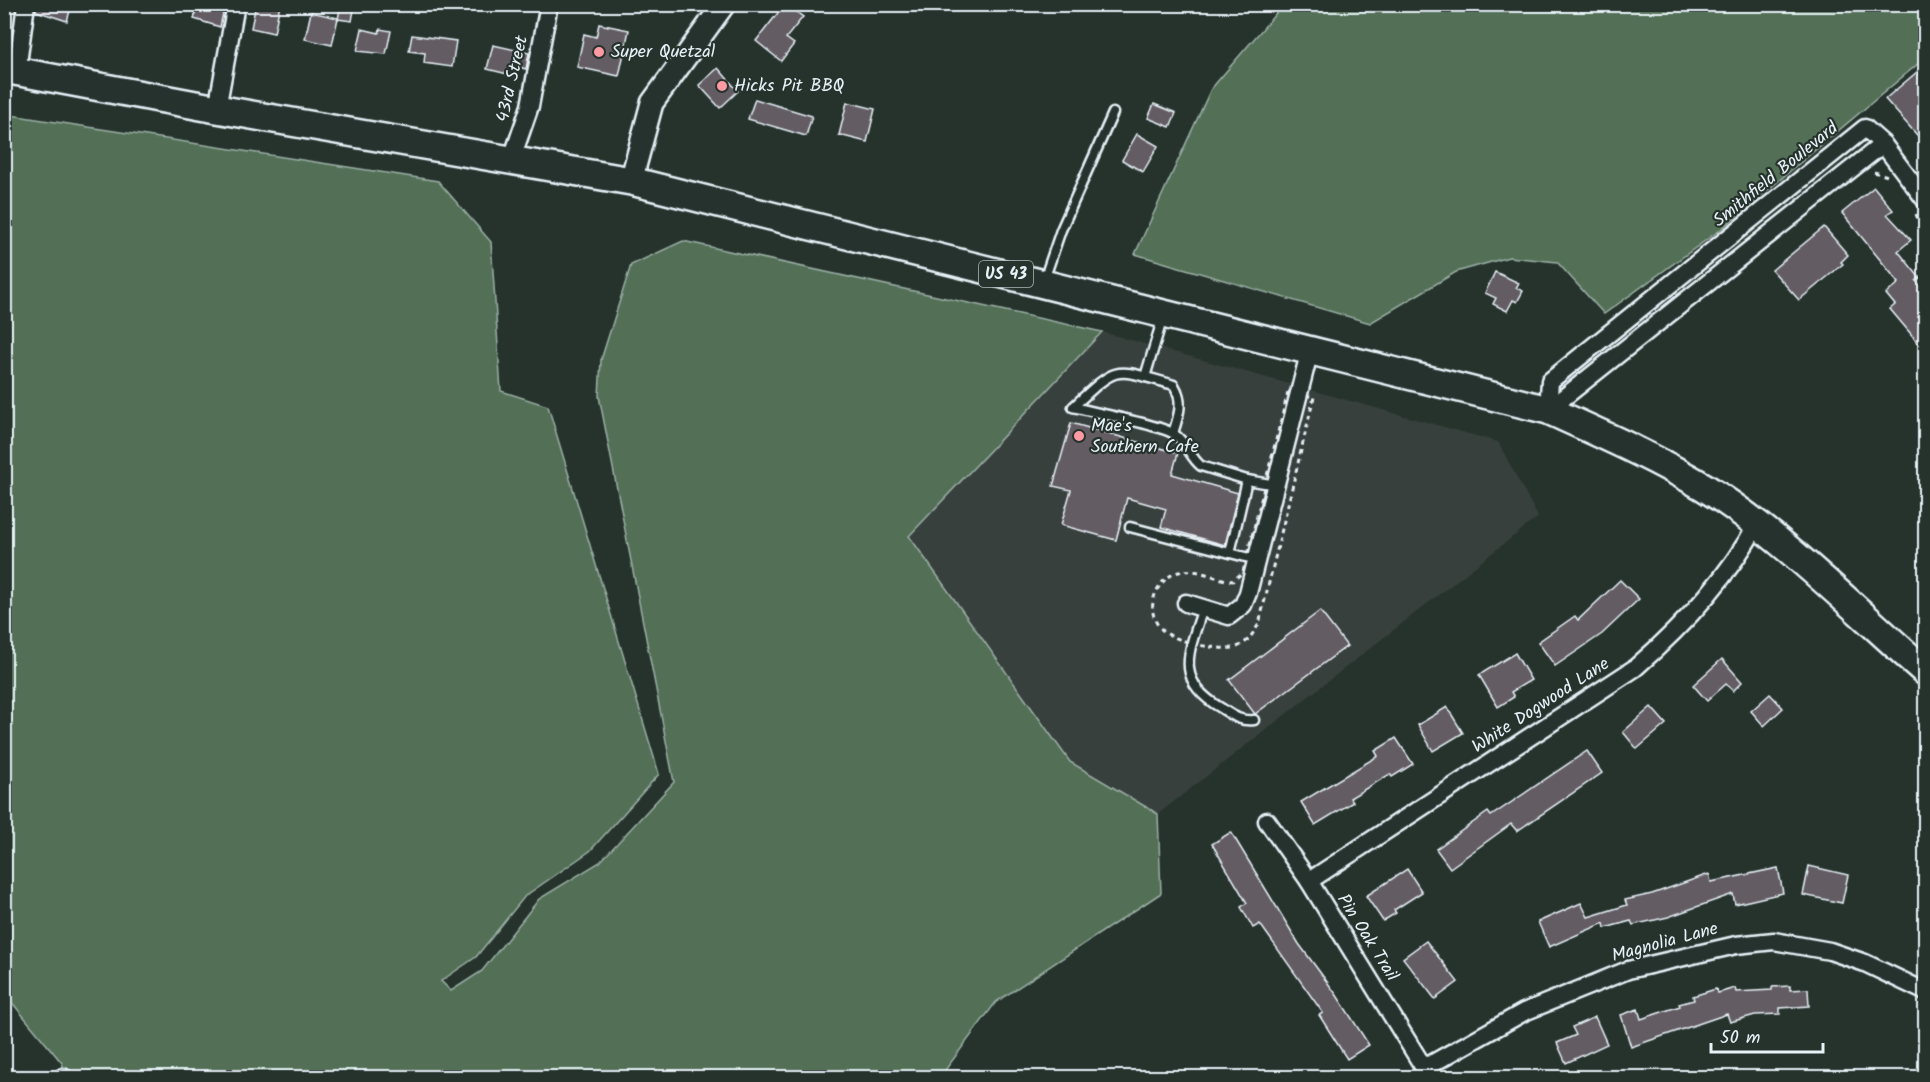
<svg xmlns="http://www.w3.org/2000/svg" width="1930" height="1082" font-family="Kalam,sans-serif">
<style>
.built{fill:#393f3d}
.green{fill:#527057;stroke:#9db0a8;stroke-width:1.5}
.building{fill:#645c63;stroke:#e8f1f8;stroke-width:1.5}
.lines{fill:none;stroke-linecap:round;stroke-linejoin:round}
.service-casing{stroke:#e8f1f8;stroke-width:13}
.minor-casing{stroke:#e8f1f8;stroke-width:21}
.tertiary-casing{stroke:#e8f1f8;stroke-width:26}
.trunk-casing{stroke:#e8f1f8;stroke-width:32}
.path{stroke:#e8f1f8;stroke-width:3;stroke-dasharray:4.5 4.5;stroke-linecap:butt}
.service{stroke:#26332d;stroke-width:8}
.minor{stroke:#26332d;stroke-width:16}
.tertiary{stroke:#26332d;stroke-width:21}
.trunk{stroke:#26332d;stroke-width:27}
.poi-dot{fill:#ff9aa2;stroke:#26332d;stroke-width:2}
.labels{text-anchor:middle;dominant-baseline:central;stroke-width:4.5;stroke-linejoin:round;paint-order:stroke}
.shield{fill:#26332d;stroke:#aeb8bb;stroke-width:1.5}
.shield-label{font-size:16px;font-weight:bold;fill:#e8f1f8}
.poi-label{font-size:18px;fill:#e8f1f8;stroke:#26332d;text-anchor:start}
.street-label{font-size:18px;fill:#e8f1f8;stroke:#26332d}
</style>
<rect width="100%" height="100%" fill="#26332d"/>
<filter id="ink" filterUnits="userSpaceOnUse"><feTurbulence type="fractalNoise" baseFrequency=".0167" numOctaves="2"/><feDisplacementMap in="SourceGraphic" scale="12" xChannelSelector="R" yChannelSelector="G"/><feConvolveMatrix kernelMatrix="1 2 1 2 8 2 1 2 1" color-interpolation-filters="sRGB"/></filter>
<g filter="url(#ink)">
<polygon class="built" points="1102,332 1498,442 1538,517 1158,814 1070,763 908,536"/>
<g class="green">
<polygon points="1283,5 1925,5 1925,69 1919,63 1720,230 1604,314 1557,262 1509,257 1456,272 1370,323 1135,254 1211,89"/>
<polygon points="4,114 438,181 491,242 501,391 548,406 659,774 590,851 525,896 476,957 441,981 451,991 482,971 539,899 600,862 674,782 599,396 601,360 631,265 683,241 1102,332 909,536 1070,762 1158,814 1161,893 996,1002 940,1077 67,1077 62,1063 5,994"/>
</g>
<g class="building">
<polygon points="36,4 72,4 67,21 36,11"/>
<polygon points="198,4 225,4 220,27 194,19"/>
<polygon points="256,4 280,4 274,33 251,28"/>
<polygon points="341,4 355,4 352,21 338,19"/>
<polygon points="785,4 803,17 786,38 794,44 781,61 756,41"/>
<polygon points="311,12 338,18 332,45 305,39"/>
<polygon points="599,24 629,30 619,76 577,67 584,34 596,37"/>
<polygon points="362,29 379,33 380,29 391,31 386,54 357,51"/>
<polygon points="412,35 456,41 452,67 424,63 425,53 409,51"/>
<polygon points="493,45 529,53 526,69 518,67 516,76 487,69"/>
<polygon points="718,68 738,91 720,108 699,85"/>
<polygon points="1917,72 1926,81 1926,145 1885,99"/>
<polygon points="755,99 812,116 806,136 748,119"/>
<polygon points="847,102 875,109 867,142 839,135"/>
<polygon points="1154,104 1176,113 1170,127 1148,118"/>
<polygon points="1137,134 1158,146 1143,172 1122,160"/>
<polygon points="1874,187 1893,210 1887,214 1911,240 1898,251 1920,278 1916,281 1926,292 1926,352 1890,309 1895,305 1886,294 1899,283 1842,213"/>
<polygon points="1824,227 1848,255 1841,262 1843,264 1799,300 1772,270"/>
<polygon points="1495,272 1519,283 1516,288 1523,291 1517,302 1513,300 1507,311 1493,304 1496,298 1485,293"/>
<polygon points="1071,423 1178,453 1172,474 1238,493 1225,545 1161,527 1166,509 1127,498 1116,540 1061,525 1071,490 1053,486"/>
<polygon points="1620,580 1639,599 1602,634 1555,666 1538,642 1575,616 1578,620"/>
<polygon points="1320,611 1347,646 1255,714 1229,680"/>
<polygon points="1515,653 1531,680 1511,692 1514,697 1498,707 1479,675"/>
<polygon points="1722,659 1742,682 1733,691 1726,684 1707,701 1693,685"/>
<polygon points="1770,694 1783,708 1764,726 1751,711"/>
<polygon points="1447,707 1463,733 1433,751 1418,725"/>
<polygon points="1651,707 1666,724 1637,749 1623,732"/>
<polygon points="1396,738 1413,764 1392,777 1390,774 1350,798 1353,802 1315,825 1301,802 1378,756 1375,751"/>
<polygon points="1587,751 1602,773 1517,831 1511,824 1450,868 1436,849 1488,812 1491,816"/>
<polygon points="1231,832 1299,944 1336,994 1369,1045 1347,1059 1319,1015 1323,1013 1260,924 1253,928 1241,907 1247,903 1212,844"/>
<polygon points="1809,866 1848,875 1842,903 1803,895"/>
<polygon points="1778,868 1783,893 1735,904 1733,894 1668,917 1633,925 1631,921 1605,928 1604,923 1549,947 1538,922 1581,903 1588,917 1627,905 1625,900 1652,894 1709,874 1711,882"/>
<polygon points="1407,869 1422,892 1394,910 1396,913 1383,921 1366,896"/>
<polygon points="1426,941 1458,982 1435,999 1403,958"/>
<polygon points="1790,986 1790,990 1808,989 1809,1006 1780,1008 1780,1014 1755,1015 1730,1022 1727,1014 1631,1047 1621,1015 1638,1009 1641,1019 1680,1006 1679,1004 1694,1000 1693,996 1716,989 1718,993 1735,988 1736,992 1772,990 1772,987"/>
<polygon points="1595,1017 1607,1044 1566,1063 1557,1043 1576,1035 1572,1027"/>
</g>
<g class="lines">
<g class="service-casing">
<g id="service">
<polyline points="1044,280 1061,230 1113,113"/>
<polyline points="1145,377 1163,317"/>
<path d="M1073,407c20,5 88,18 101,27 12,8 16,23 27,32l46,14 29,5"/>
<path d="M1073,407c47,-44 40,-39 101,-22 10,16 5,30 -1,48"/>
<polyline points="1130,527 1257,560"/>
<polyline points="1230,553 1247,480"/>
<path d="M1203,608c-14,44 -30,72 18,100 11,7 19,14 33,12"/>
</g>
</g>
<g class="minor-casing">
<g id="minor">
<polyline points="17,71 26,4"/>
<polyline points="217,109 236,4"/>
<polyline points="511,161 530,106 549,4"/>
<polyline points="1548,410 1550,381 1865,128 1883,144 1926,201"/>
<polyline points="1548,410 1883,144"/>
<polyline points="1186,603 1229,616 1243,605 1248,593 1310,350"/>
<polyline points="1267,821 1309,881 1429,1076"/>
<path d="M1309,881l326,-213c47,-41 92,-89 122,-144"/>
<polyline points="1426,1067 1524,1012 1628,970 1736,945 1774,941 1830,951 1865,963 1926,992"/>
<polyline points="62,1078 63,1077"/>
</g>
</g>
<g class="tertiary-casing">
<polyline id="tertiary" points="631,181 652,103 724,4"/>
</g>
<g class="trunk-casing">
<path id="trunk" d="M4,69l213,40 414,72 917,229c53,24 106,47 156,77 78,48 153,125 222,185"/>
</g>
<g class="path">
<polyline points="1874,172 1888,176"/>
<polyline points="1916,214 1926,241"/>
<path d="M1288,392l26,5 -55,227c-6,9 -11,19 -22,23 -15,5 -58,-5 -71,-14 -26,-18 -11,-59 18,-62 16,-2 34,9 49,10l10,-9z"/>
</g>
<use href="#service" class="service"/>
<use href="#minor" class="minor"/>
<use href="#tertiary" class="tertiary"/>
<use href="#trunk" class="trunk"/>
</g>
</g>
<g class="poi-dot">
<circle cx="599" cy="52" r="6"/>
<circle cx="722" cy="86" r="6"/>
<circle cx="1079" cy="436" r="6"/>
</g>
<g class="labels">
<rect class="shield" x="979" y="261" width="54" height="26" rx="4.5"/>
<g class="shield-label">
<text x="1006" y="274">US 43</text>
</g>
<g class="poi-label">
<text x="611" y="52">Super Quetzal</text>
<text x="734" y="86">Hicks Pit BBQ</text>
<text x="1091" y="426">Mae's<tspan x="1091" dy="21">Southern Cafe</tspan></text>
</g>
<g class="street-label">
<text transform="translate(513 79) rotate(-77)">43rd Street</text>
<text transform="translate(1776 175) rotate(-39)">Smithfield Boulevard</text>
<text transform="translate(1541 706) rotate(-33)">White Dogwood Lane</text>
<text transform="translate(1367 938) rotate(58)">Pin Oak Trail</text>
<text transform="translate(1665 943) rotate(-15)">Magnolia Lane</text>
</g>
</g>
<rect width="1930" height="1082" fill="none" stroke="#26332d" stroke-width="24"/>
<rect x="12" y="12" width="1906" height="1058" fill="none" stroke="#e8f1f8" stroke-width="2" filter="url(#ink)"/>
<path d="M1711 1043v9h112v-9" fill="none" stroke="#e8f1f8" stroke-width="3"/>
<text x="1720" y="1043" font-size="18" fill="#e8f1f8" stroke="#26332d" stroke-width="4.5" paint-order="stroke">50 m</text>
</svg>
